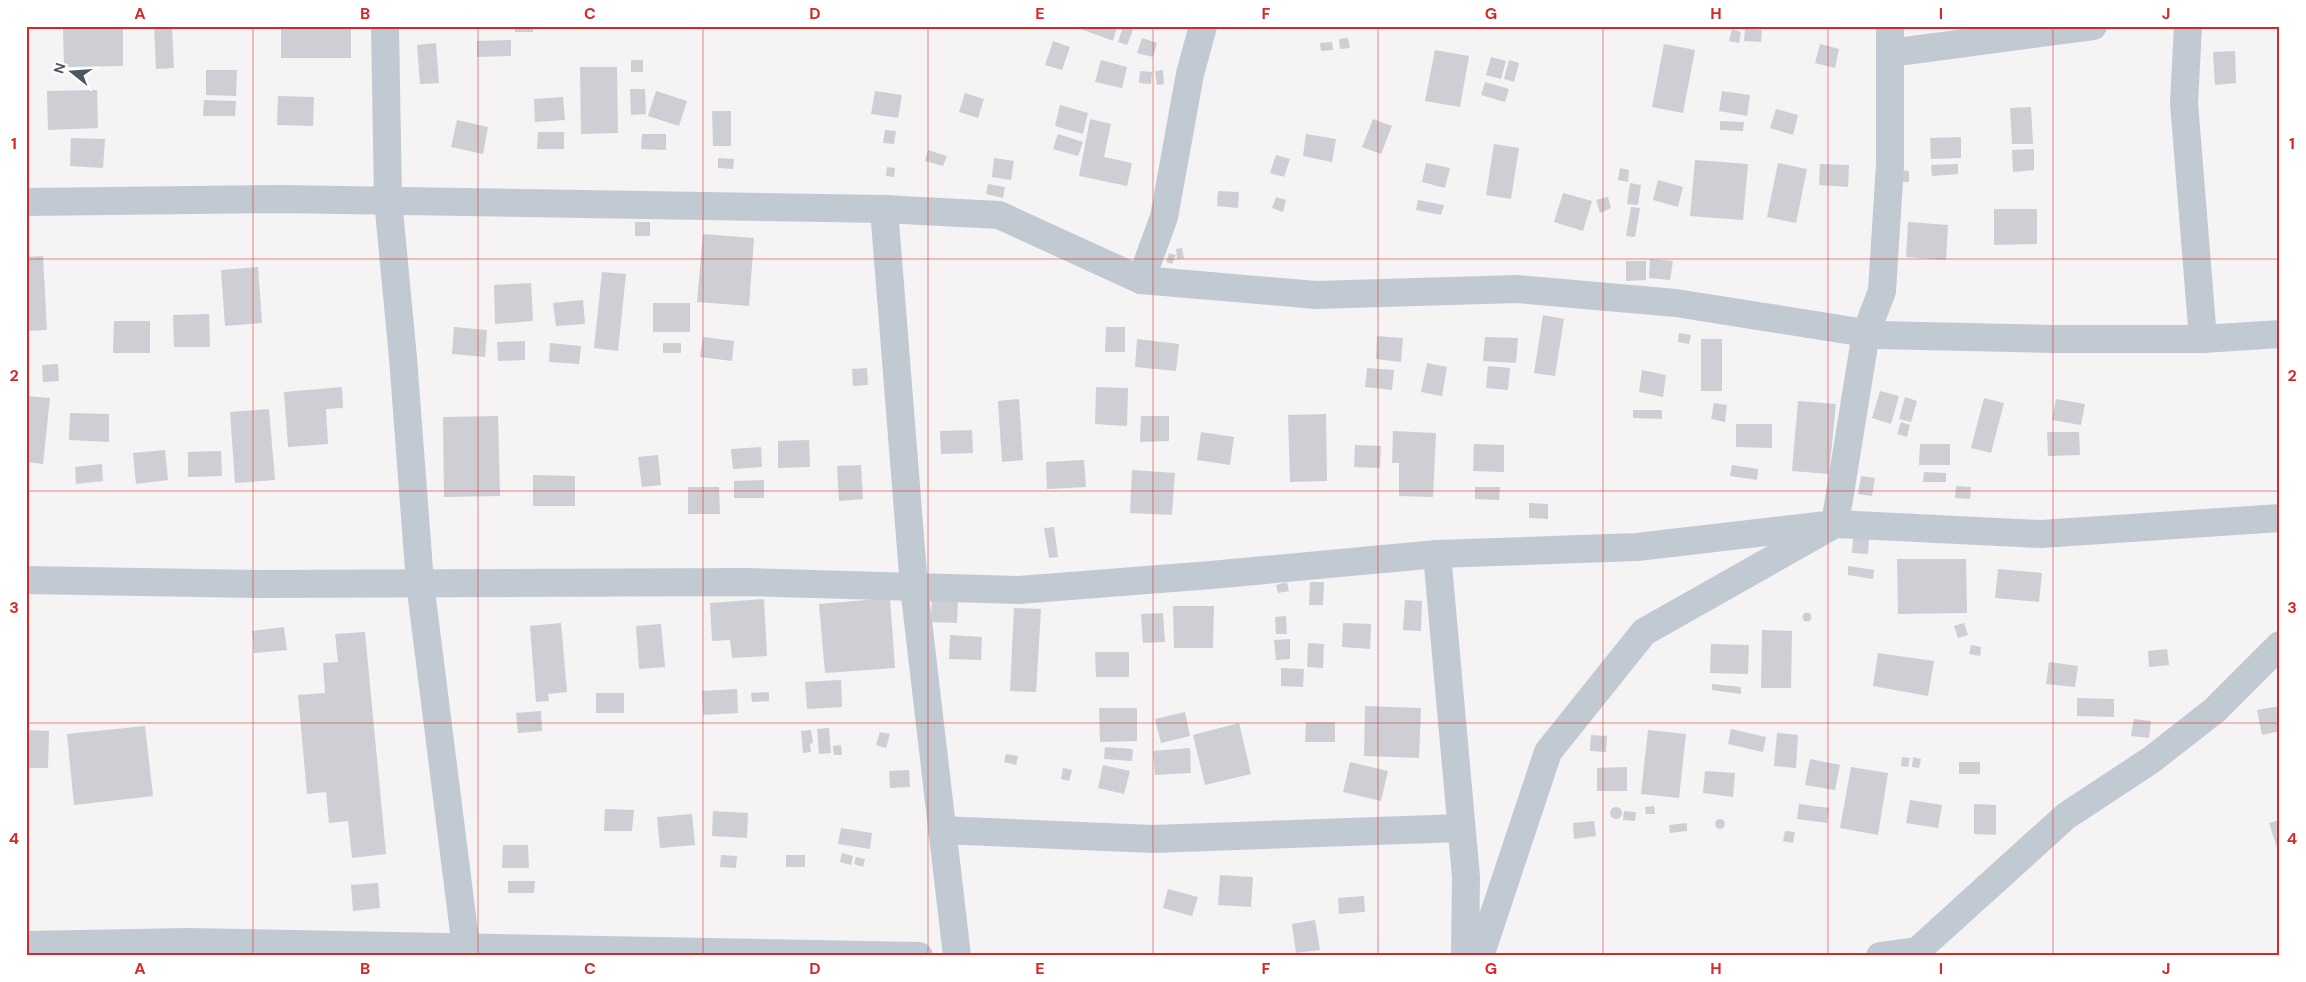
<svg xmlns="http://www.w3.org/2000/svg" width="2306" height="982" font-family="'DM Sans',sans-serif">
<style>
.building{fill:#cdcfd5}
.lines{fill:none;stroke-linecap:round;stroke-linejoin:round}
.minor{stroke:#c1cad2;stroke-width:28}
.grid{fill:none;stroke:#d62828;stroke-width:1;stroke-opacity:0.55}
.neatline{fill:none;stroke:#d62828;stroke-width:2}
.grid-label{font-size:16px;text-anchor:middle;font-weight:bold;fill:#d62828}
</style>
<rect width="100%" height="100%" fill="#f5f3f3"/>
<g class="building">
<polygon points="154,26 172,26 174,68 156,69"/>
<rect x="281" y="26" width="70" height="32"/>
<rect x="515" y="26" width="18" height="6"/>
<polygon points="1073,26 1117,26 1113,41"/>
<polygon points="1123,27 1133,30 1127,45 1118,42"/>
<polygon points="1745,28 1762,30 1761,42 1744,41"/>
<polygon points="63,29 123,29 123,66 64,67"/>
<polygon points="1732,29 1741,32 1739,43 1729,41"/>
<polygon points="1142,38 1157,43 1153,57 1137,53"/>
<polygon points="1348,38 1350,48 1340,49 1339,39"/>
<polygon points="511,40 511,56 477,57 477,41"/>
<polygon points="1053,41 1070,47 1062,70 1045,65"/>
<polygon points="1332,42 1333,50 1321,51 1320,43"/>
<polygon points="436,43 439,83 420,84 417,45"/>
<polygon points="1664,44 1695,50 1683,113 1652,107"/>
<polygon points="1820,44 1839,49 1835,68 1815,63"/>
<polygon points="1435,50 1469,56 1460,107 1425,101"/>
<polygon points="2235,51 2236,83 2215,85 2213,52"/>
<polygon points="1491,57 1506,61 1501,79 1486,75"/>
<rect x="631" y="60" width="12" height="12"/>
<polygon points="1101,60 1127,67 1122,88 1095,82"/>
<polygon points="1509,60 1519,63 1514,82 1504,79"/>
<polygon points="580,67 617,67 618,133 581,134"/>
<polygon points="206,70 237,70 236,96 206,95"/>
<polygon points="1163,70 1164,84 1157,85 1155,71"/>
<polygon points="1140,71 1152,72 1151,84 1139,83"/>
<polygon points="1485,82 1509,89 1505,102 1481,95"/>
<polygon points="630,89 645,89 646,114 631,115"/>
<polygon points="97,90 98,128 48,130 47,91"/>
<polygon points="656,91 687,101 679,126 648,116"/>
<polygon points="875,91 902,95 898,118 871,114"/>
<polygon points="1722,91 1750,95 1747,116 1719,111"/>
<polygon points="965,93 984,99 978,118 959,112"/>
<polygon points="278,96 314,97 313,126 277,125"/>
<polygon points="563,97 565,120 535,122 534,99"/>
<polygon points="204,100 236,101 235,116 203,116"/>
<polygon points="1060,105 1088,113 1083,134 1055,126"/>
<polygon points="2031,107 2033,144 2012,144 2010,108"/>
<polygon points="1776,109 1798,115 1793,135 1770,128"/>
<polygon points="712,111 731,111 731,146 713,146"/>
<polygon points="1090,119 1111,124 1104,157 1132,163 1127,186 1079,176"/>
<polygon points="1373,119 1392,126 1381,154 1362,147"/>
<polygon points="457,120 488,127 483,154 451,147"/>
<polygon points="1720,121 1744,122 1743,131 1720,130"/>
<polygon points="885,130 896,131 894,144 883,143"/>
<polygon points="538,132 564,132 564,149 537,149"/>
<polygon points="642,134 666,134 666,150 641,149"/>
<polygon points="1058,134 1083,142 1078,156 1053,149"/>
<polygon points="1306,134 1336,139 1332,162 1303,156"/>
<polygon points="1961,137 1961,158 1931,159 1930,138"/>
<polygon points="71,138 105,139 103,168 70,166"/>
<polygon points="1494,144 1519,148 1511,199 1486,195"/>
<polygon points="2034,149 2034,170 2013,172 2012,150"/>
<polygon points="928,150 947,156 943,166 925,161"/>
<polygon points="1276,155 1290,159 1284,177 1270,173"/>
<polygon points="718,158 734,159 733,169 718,168"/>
<polygon points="994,158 1014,161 1011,180 992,177"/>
<polygon points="1695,160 1748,164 1743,220 1690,216"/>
<polygon points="1426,163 1450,168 1445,188 1422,182"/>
<polygon points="1778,163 1807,169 1796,223 1767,217"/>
<polygon points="1820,164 1849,165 1848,187 1819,185"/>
<polygon points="1958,164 1958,174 1932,176 1931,165"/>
<polygon points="887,167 895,168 894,177 886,176"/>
<polygon points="1620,168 1629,170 1628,182 1618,180"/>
<polygon points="1899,170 1909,171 1909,182 1898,182"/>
<polygon points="1658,180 1683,187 1678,207 1653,200"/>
<polygon points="1630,183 1641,185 1638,205 1627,204"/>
<polygon points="988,184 1005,187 1003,198 986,194"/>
<polygon points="1218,191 1239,192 1238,208 1217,206"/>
<polygon points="1563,193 1592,201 1583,231 1554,222"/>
<polygon points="1276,197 1286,200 1283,212 1272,208"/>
<polygon points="1608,197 1611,208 1600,213 1596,200"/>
<polygon points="1418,200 1444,205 1441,215 1416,210"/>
<polygon points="1631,207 1640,208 1635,237 1626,236"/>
<polygon points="1994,209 2037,209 2037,244 1994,245"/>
<rect x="635" y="222" width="15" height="14"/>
<polygon points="1908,222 1948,225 1946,260 1906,257"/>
<polygon points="703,234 754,238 749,306 697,302"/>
<polygon points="1182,248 1184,258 1177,259 1176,249"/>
<polygon points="1169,253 1176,255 1172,264 1166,262"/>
<polygon points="43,256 47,330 26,331 26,257"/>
<polygon points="1650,259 1673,261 1670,280 1649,278"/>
<polygon points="1626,261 1646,261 1646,280 1626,281"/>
<polygon points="258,267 262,323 225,326 221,270"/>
<polygon points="602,272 626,274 618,351 594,348"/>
<polygon points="531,283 533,321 495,324 494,285"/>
<polygon points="583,300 585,324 556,326 553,303"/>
<rect x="653" y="303" width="37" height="29"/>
<polygon points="209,314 210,347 174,347 173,315"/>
<polygon points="1543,315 1564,319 1555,376 1534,373"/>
<polygon points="114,321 150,321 150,353 113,353"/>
<polygon points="454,327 487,330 485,357 452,354"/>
<polygon points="1106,327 1125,327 1125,352 1105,352"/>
<polygon points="1679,333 1691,335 1689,344 1678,342"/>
<polygon points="1377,336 1403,338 1401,362 1376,359"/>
<polygon points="703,337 734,341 732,361 700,357"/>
<polygon points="1485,337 1518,338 1516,363 1483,361"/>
<polygon points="1137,339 1179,344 1176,371 1135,367"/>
<rect x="1701" y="339" width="21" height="52"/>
<polygon points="525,341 525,360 498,361 497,342"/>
<polygon points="550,343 581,346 579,364 549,362"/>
<rect x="663" y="343" width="18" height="10"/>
<polygon points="1427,363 1447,367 1442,396 1421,392"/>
<polygon points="58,364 59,381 43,382 42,365"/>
<polygon points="1488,366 1510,368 1508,390 1486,388"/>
<polygon points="867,368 868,385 853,386 852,369"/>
<polygon points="1367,368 1394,370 1392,390 1365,387"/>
<polygon points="1642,370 1666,375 1663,397 1639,392"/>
<polygon points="342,387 343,408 326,409 328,444 288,447 284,392"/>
<polygon points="1096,387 1128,388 1127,426 1095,424"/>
<polygon points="1880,391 1899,396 1891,424 1872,418"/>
<polygon points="26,396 50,398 43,464 26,462"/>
<polygon points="1905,397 1917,401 1911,422 1899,419"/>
<polygon points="1984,398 2004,403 1991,453 1971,448"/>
<polygon points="1019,399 1023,460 1002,462 998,401"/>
<polygon points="2056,399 2085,404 2081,425 2052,420"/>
<polygon points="1798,401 1836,404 1829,474 1792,471"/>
<polygon points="1714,403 1727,405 1725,422 1711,419"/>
<polygon points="269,409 275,480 235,483 230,412"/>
<polygon points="1633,410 1662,410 1662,419 1633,418"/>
<polygon points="70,413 109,414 109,442 69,440"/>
<polygon points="1326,414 1327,481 1290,482 1288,415"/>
<polygon points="498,416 500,496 444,497 443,417"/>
<polygon points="1141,416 1169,416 1169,441 1140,442"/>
<polygon points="1901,422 1910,425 1907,437 1897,434"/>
<polygon points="1736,424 1772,424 1772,448 1736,447"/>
<polygon points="972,430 973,453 941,454 940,431"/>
<polygon points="1393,431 1436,433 1433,497 1399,496 1399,463 1392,463"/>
<polygon points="1201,432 1234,437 1230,465 1197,460"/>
<polygon points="2047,432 2079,432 2080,455 2048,456"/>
<polygon points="809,440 810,467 778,468 778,441"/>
<polygon points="1474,444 1504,445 1504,472 1473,471"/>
<polygon points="1920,444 1950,444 1950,465 1919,465"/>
<polygon points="1355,445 1381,446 1380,468 1354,467"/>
<polygon points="761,447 762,467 733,469 731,449"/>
<polygon points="165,450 168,480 136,484 133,453"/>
<polygon points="221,451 222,476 188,477 188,452"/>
<polygon points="658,455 661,485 642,487 638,457"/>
<polygon points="1084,460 1086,487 1047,489 1046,462"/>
<polygon points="102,464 103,481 76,484 75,467"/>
<polygon points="861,465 863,499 839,501 837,466"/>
<polygon points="1732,465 1758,469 1757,480 1730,476"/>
<polygon points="1132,470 1175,473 1172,515 1130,513"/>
<polygon points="1924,472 1946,473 1946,482 1923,482"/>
<polygon points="533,475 575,476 575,506 533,506"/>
<polygon points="1861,476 1875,478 1872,496 1858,494"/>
<polygon points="764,480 764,498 734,498 734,481"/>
<polygon points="1956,486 1971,487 1970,499 1955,498"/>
<polygon points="688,487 719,487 720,514 688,514"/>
<polygon points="1475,487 1500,487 1499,500 1475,499"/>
<polygon points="1529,503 1548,504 1548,519 1529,518"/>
<polygon points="1054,527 1058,557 1049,558 1044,528"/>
<polygon points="1853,538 1869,539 1868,554 1852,553"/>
<polygon points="1897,559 1966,559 1967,613 1898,614"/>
<polygon points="1848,566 1874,570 1873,579 1848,575"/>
<polygon points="1998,569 2042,573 2039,602 1995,598"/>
<polygon points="1287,582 1289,591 1278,593 1276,585"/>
<polygon points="1310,582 1324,582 1323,605 1309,605"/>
<polygon points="932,595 958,597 957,623 931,622"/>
<polygon points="890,598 895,668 825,673 819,604"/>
<polygon points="764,599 767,656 732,658 730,640 712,641 710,603"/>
<polygon points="1405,600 1422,601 1421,631 1403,630"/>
<polygon points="1173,606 1214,606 1213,648 1174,648"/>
<polygon points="1014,608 1041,609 1036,692 1010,691"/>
<circle cx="1807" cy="617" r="4.5"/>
<polygon points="1163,613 1165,642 1143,643 1141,614"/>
<polygon points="1286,616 1287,634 1276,634 1275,617"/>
<polygon points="561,623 567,692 548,694 549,701 536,702 530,626"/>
<polygon points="1343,623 1371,624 1370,649 1342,647"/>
<polygon points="1964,623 1968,635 1958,638 1954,626"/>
<polygon points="661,624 665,667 639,669 636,626"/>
<polygon points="284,627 287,650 254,653 252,631"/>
<polygon points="1762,630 1792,631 1791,688 1761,688"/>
<polygon points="365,632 386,854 352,858 348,821 329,823 326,792 307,794 298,695 325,693 323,663 338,662 335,634"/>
<polygon points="950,635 982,637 981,660 949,659"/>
<polygon points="1290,639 1290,659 1276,660 1274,640"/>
<polygon points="1308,643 1324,644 1323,668 1307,667"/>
<polygon points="1711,644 1749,645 1748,674 1710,673"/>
<polygon points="1971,645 1981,647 1980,656 1969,654"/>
<polygon points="2167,649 2169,665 2149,667 2148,651"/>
<polygon points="1095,652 1129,652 1129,677 1096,677"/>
<polygon points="1878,653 1934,661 1928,696 1873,686"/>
<polygon points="2049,662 2078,666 2075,687 2046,684"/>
<polygon points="1281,668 1304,669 1303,687 1281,686"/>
<polygon points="841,680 842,707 807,709 805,682"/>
<polygon points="1712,684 1741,687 1741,694 1712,690"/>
<polygon points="737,689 738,713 703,715 702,691"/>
<polygon points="769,692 769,701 752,702 751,693"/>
<rect x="596" y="693" width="28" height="20"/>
<polygon points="2077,698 2114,699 2114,717 2077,716"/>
<polygon points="1365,706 1421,708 1419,758 1364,756"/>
<polygon points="2280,706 2280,731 2262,735 2257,710"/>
<polygon points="1099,708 1137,708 1137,741 1100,742"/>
<polygon points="541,711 542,731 518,733 516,713"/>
<polygon points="1185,712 1190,736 1161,743 1155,719"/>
<polygon points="2134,719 2151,721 2149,738 2131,736"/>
<polygon points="1306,722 1335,722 1335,742 1305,742"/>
<polygon points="1239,723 1251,774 1205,785 1193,735"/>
<polygon points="145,726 153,796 74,805 67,734"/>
<polygon points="829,728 831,753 819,754 817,729"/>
<polygon points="1731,729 1766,737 1763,752 1728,744"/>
<polygon points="26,730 49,731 48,768 26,768"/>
<polygon points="811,730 813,743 810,744 811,752 803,753 801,731"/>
<polygon points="1648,730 1686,734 1679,798 1641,794"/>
<polygon points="880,732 890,734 886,748 876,745"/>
<polygon points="1777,733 1798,735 1796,768 1774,766"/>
<polygon points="1591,735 1607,736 1606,752 1590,751"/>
<polygon points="841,745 842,755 834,755 833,746"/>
<polygon points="1105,747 1133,749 1132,761 1104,759"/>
<polygon points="1190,748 1191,773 1155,775 1153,751"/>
<polygon points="1006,754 1018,756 1016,765 1004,762"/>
<polygon points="1902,757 1910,758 1908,767 1901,766"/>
<polygon points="1913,757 1921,759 1919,768 1912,767"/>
<polygon points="1810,759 1840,765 1835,790 1805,785"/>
<polygon points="1350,762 1388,771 1381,801 1343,792"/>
<rect x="1959" y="762" width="21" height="12"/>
<polygon points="1103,765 1130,771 1124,794 1098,788"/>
<polygon points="1627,767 1627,791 1597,791 1597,768"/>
<polygon points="1851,767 1888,773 1878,835 1840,828"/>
<polygon points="1063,768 1072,770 1069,781 1061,779"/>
<polygon points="909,770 910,787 890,788 889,771"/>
<polygon points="1705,771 1735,773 1733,797 1703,793"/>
<polygon points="1910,800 1942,805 1938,828 1906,823"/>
<polygon points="1799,804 1829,808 1827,823 1797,819"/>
<polygon points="1974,804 1996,805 1996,835 1974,834"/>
<polygon points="1654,806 1655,814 1646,814 1645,807"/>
<circle cx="1616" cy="813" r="6"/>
<polygon points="605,809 634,810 632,831 604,831"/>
<polygon points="713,811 748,813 747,838 712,836"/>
<polygon points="1624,811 1636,812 1635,821 1623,820"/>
<polygon points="692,814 695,845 660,848 657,817"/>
<circle cx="1720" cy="824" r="5"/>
<polygon points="2280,820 2280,848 2277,848 2269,823"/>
<polygon points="1594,821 1596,836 1574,839 1573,823"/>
<polygon points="1687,823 1687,831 1670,833 1669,825"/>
<polygon points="841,828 872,833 870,849 838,844"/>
<polygon points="1785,831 1795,832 1793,843 1783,841"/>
<polygon points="503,845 528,845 529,868 502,868"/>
<polygon points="842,853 853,856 851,865 840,862"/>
<polygon points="721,855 737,856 736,868 720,867"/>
<rect x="786" y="855" width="19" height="12"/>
<polygon points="856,857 865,859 863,867 854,864"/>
<polygon points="1220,875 1253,877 1251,907 1218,905"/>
<polygon points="508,881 535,881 534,893 508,893"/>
<polygon points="378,883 380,908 353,911 351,885"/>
<polygon points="1168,889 1198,897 1192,916 1163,908"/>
<polygon points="1364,896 1365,912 1339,914 1338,898"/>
<polygon points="1315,920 1320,950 1296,953 1292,924"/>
</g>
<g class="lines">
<g class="minor">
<polyline points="385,26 388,200 403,358 420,583 467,956"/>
<polyline points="2188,26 2184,103 2203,339"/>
<polyline points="1890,53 2093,26"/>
<polyline points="26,202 281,199 884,209 999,215 1141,280 1316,295 1517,289 1676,303 1878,335 2052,339 2203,339 2280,334"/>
<polyline points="884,209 914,587 957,956"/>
<polyline points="1141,280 1164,217 1190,74 1203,26"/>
<polyline points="1437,554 1466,877 1465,956"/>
<polyline points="26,580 261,584 747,582 1019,590 1211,575 1437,554 1637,547 1835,524 2041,534 2280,518"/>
<polyline points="942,830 1153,839 1461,828"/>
<polyline points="26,945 188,942 919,956"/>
<polyline points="1480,956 1548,752 1644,632 1835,524 1866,333 1882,291 1890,165 1890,26"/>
<polyline points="1880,956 1917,951 2066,816 2151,760 2215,710 2280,645"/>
</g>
</g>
<path class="grid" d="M253,26v930M478,26v930M703,26v930M928,26v930M1153,26v930M1378,26v930M1603,26v930M1828,26v930M2053,26v930M26,259h2254M26,491h2254M26,723h2254"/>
<rect width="2306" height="982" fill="none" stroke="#ffffff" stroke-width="55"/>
<g transform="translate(72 72) rotate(287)" stroke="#ffffff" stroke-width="4" paint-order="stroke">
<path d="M0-4L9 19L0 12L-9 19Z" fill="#4a5661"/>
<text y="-8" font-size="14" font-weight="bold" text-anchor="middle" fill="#4a5661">N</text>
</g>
<rect x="28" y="28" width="2250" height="926" class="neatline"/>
<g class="grid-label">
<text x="140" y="19">A</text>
<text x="365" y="19">B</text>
<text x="590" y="19">C</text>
<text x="815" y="19">D</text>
<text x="1040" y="19">E</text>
<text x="1266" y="19">F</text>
<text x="1491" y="19">G</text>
<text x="1716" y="19">H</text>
<text x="1941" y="19">I</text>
<text x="2166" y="19">J</text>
<text x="14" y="149">1</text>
<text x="2292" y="149">1</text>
<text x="14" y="381">2</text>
<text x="2292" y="381">2</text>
<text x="14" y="613">3</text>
<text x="2292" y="613">3</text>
<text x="14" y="844">4</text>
<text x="2292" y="844">4</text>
<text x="140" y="974">A</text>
<text x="365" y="974">B</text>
<text x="590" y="974">C</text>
<text x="815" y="974">D</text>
<text x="1040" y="974">E</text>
<text x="1266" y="974">F</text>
<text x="1491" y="974">G</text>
<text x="1716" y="974">H</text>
<text x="1941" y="974">I</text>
<text x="2166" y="974">J</text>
</g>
</svg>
